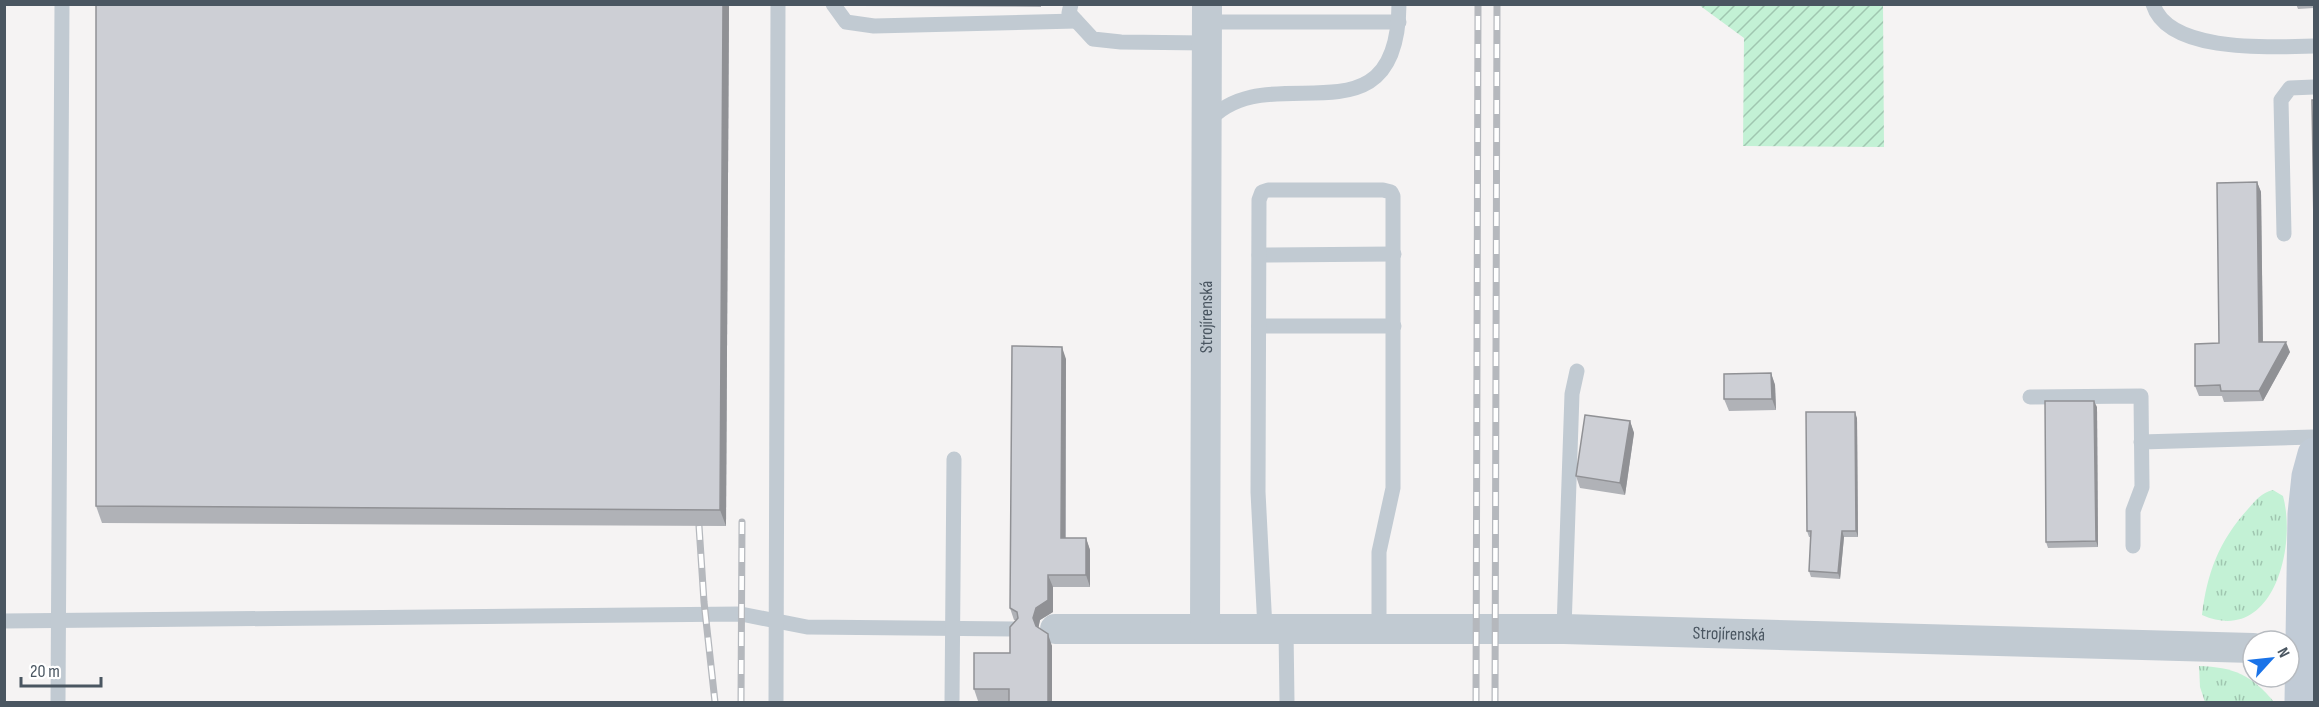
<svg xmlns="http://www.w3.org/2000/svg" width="2319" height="707" font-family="'Sofia Sans Condensed',sans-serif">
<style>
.grass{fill:url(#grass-tufts)}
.garden{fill:url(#garden-furrows)}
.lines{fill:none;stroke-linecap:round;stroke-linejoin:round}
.lane{stroke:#c1cad2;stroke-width:15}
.street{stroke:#c1cad2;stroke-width:30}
.secondary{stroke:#c1cbd6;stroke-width:33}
.rail-casing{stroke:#b5b8bd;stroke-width:7}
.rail{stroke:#fff;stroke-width:4.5;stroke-dasharray:14;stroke-linecap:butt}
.wall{fill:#b0b2b7}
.shaded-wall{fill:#909195}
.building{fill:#cdcfd5;stroke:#909195;stroke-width:1.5}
.labels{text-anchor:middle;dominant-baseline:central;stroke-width:4.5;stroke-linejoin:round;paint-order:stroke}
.street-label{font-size:18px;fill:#4a5661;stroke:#fff}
</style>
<defs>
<pattern id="grass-tufts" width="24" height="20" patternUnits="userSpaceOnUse" patternTransform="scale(1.5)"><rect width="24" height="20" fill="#c3f1d5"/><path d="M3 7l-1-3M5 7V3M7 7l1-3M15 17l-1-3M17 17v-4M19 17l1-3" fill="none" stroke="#a0c6b0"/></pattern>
<pattern id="garden-furrows" width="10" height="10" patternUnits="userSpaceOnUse" patternTransform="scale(1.5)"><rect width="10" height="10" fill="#c3f1d5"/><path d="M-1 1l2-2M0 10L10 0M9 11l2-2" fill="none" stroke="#a0c6b0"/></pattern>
</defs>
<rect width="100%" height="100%" fill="#f5f3f3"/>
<g class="grass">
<path d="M2273,490l10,6c14,51 -10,150 -81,119 5,-42 17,-74 46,-106 8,-9 13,-16 25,-19z"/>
<path d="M2199,666c34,1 53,9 75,36h-69l-5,-15z"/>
</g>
<polygon class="garden" points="1699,5 1883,5 1884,147 1743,146 1744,38"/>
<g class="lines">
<g class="lane">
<polyline points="833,4 846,22 874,26 1076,21"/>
<polyline points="1071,4 1069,13 1093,39 1121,42 1206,43"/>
<path d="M2153,4c15,50 121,43 161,42"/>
<polyline points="1207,22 1399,22"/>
<path d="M1208,122c60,-70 190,31 191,-118"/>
<polyline points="2284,234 2281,100 2290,88 2314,87"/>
<polyline points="1259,255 1394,254"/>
<polyline points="1259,326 1394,326"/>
<polyline points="2030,397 2141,396 2142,487 2133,511 2133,546"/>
<polyline points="2141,442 2314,437"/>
<polyline points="4,621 741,614 807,627 1013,629"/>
<polyline points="1265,629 1258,492 1259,200 1262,192 1268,190 1383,190 1391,192 1393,196 1393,488 1379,552 1379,629"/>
<polyline points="1286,629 1287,702"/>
<polyline points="1564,629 1572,394 1577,371"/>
<polyline points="58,702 62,4"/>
<polyline points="776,702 778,4"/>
<polyline points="952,702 954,459"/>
</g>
<g class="street">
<path id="s1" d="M1055,629h509l689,19"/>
<path id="s2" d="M1205,629l2,-625"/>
</g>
<polyline class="secondary" points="2301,702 2304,514 2308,476 2314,454"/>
<g class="rail-casing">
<g id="rail">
<polyline points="699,526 704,602 715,702"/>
<polyline points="741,702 742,522"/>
<polyline points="1476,702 1478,4"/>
<polyline points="1495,702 1497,4"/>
</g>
</g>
<use href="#rail" class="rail"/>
</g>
<g class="wall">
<polygon points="729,4 726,526 102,523 96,506"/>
<polygon points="858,4 1041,4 1041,7 859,6"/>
<polygon points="2296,4 2314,4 2314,8 2298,9"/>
<polygon points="2257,182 2261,192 2263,342 2290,352 2263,401 2224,402 2222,396 2199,396 2195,386 2219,343"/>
<polygon points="1066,359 1066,538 1086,538 1090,550 1090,587 1053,587 1053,612 1040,620 1038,628 1052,646 1009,701 978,701 974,689 1010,653 1016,620 1014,620 1010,608"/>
<polygon points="1771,373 1775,385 1776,410 1729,411 1724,399"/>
<polygon points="2097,407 2098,547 2048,548 2046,542"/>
<polygon points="1857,418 1858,537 1844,537 1840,579 1811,577 1809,571 1811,537 1809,537 1807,531"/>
<polygon points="1630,421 1634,433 1625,495 1580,488 1576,476"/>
</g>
<g class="shaded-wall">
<polygon points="723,4 729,4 726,526 720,510"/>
<polygon points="2257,182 2261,192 2263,353 2259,342"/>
<polygon points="2286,342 2290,352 2263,401 2259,391"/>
<polygon points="1062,347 1066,359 1065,550 1061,538"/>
<polygon points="1771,373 1775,385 1776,410 1772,399"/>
<polygon points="2094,401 2097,407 2098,547 2096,541"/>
<polygon points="1855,412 1857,418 1858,537 1856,531"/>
<polygon points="1630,421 1634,433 1625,495 1620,483"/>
<polygon points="1842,531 1844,537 1840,579 1838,573"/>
<polygon points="1086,538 1090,550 1090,587 1086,575"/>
<polygon points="1048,575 1053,587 1053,612 1040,620 1038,630 1040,638 1033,618"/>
<polygon points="1048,634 1052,646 1052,702 1048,702"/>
</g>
<g class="building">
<polygon points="96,4 723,4 720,510 96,506"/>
<polygon points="2312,100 2314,100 2314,226"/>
<polygon points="2257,182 2259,342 2286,342 2259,391 2221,391 2220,385 2195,386 2195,344 2219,343 2217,183"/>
<polygon points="1012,346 1062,347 1061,538 1086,538 1086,575 1048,575 1048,600 1036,608 1033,618 1036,626 1048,634 1048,702 1009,702 1009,689 974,689 974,653 1010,653 1010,627 1018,618 1017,612 1010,608"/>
<polygon points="1771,373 1772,399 1724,399 1724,374"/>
<polygon points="2045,401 2094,401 2096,541 2046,542"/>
<polygon points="1806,412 1855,412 1856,531 1842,531 1838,573 1809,571 1811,531 1807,531"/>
<polygon points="1585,415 1630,421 1620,483 1576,476"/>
</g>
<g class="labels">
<g class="street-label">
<text stroke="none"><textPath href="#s2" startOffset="312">Strojírenská</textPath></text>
<text stroke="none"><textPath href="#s1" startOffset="674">Strojírenská</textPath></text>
</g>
</g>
<rect width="2319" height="707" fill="none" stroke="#4a5661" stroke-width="12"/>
<g transform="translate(2271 659) rotate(63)"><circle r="28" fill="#ffffff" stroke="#b7bbc0" stroke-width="1.5"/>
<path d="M0-4.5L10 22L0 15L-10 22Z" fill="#1a73e8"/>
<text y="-9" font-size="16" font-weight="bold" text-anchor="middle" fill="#4a5661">N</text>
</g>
<path d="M21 677v9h80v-9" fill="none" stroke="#4a5661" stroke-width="3"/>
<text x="30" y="677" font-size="18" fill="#4a5661" stroke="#ffffff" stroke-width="4.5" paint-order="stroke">20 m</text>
</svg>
